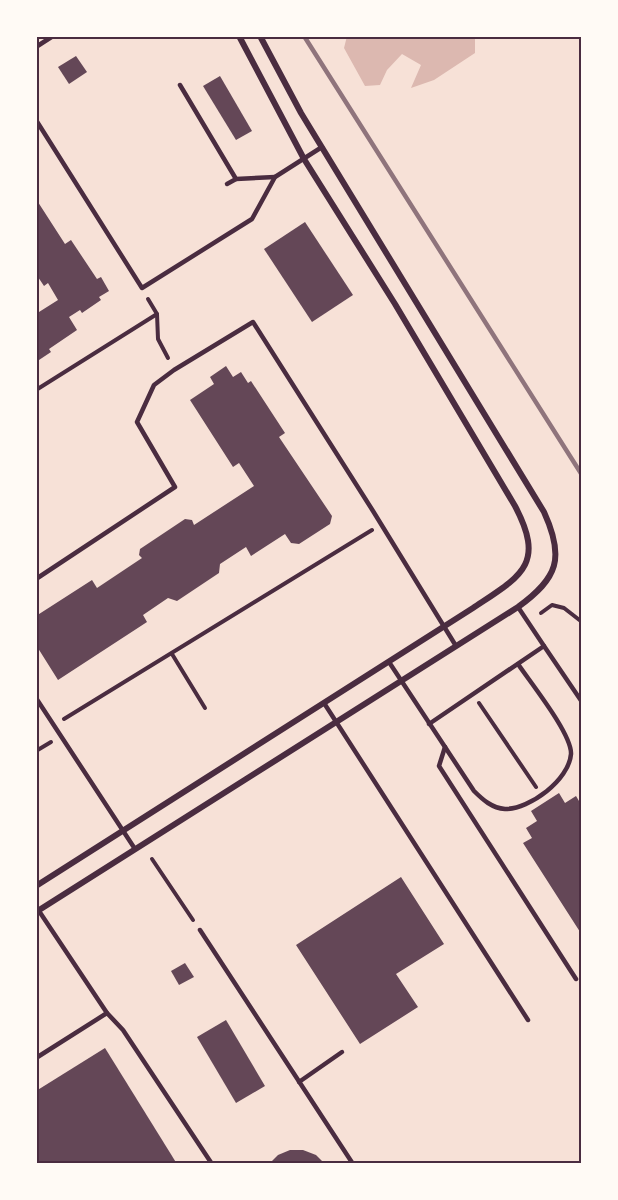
<svg xmlns="http://www.w3.org/2000/svg" width="618" height="1200" font-family="'DejaVu Sans',sans-serif">
<style>
.water{fill:#dcb8b0}
.building{fill:#644757}
.lines{fill:none;stroke-linecap:round;stroke-linejoin:round}
.path{stroke:#4a2c40;stroke-width:4}
.service{stroke:#4a2c40;stroke-width:4.5}
.minor{stroke:#4a2c40;stroke-width:6}
.rail{stroke:#8f747c;stroke-width:4.5}
.neatline{fill:none;stroke:#4a2c40;stroke-width:2}
</style>
<rect width="100%" height="100%" fill="#f7e1d7"/>
<polygon class="water" points="347,36 475,36 475,53 434,80 411,88 421,65 402,54 387,70 380,85 365,86 344,48"/>
<g class="building">
<polygon points="76,56 87,72 69,84 58,67"/>
<polygon points="220,76 252,131 236,140 203,86"/>
<polygon points="36,199 65,244 71,240 97,279 101,277 109,291 99,297 101,300 82,313 80,310 69,317 77,330 49,349 51,352 36,362 36,308 39,312 58,300 48,283 44,286 36,274"/>
<polygon points="305,222 353,295 312,322 264,249"/>
<polygon points="226,366 233,377 241,372 248,383 251,381 285,433 279,437 332,516 330,524 299,544 291,543 285,534 251,556 246,547 220,564 219,573 177,601 168,598 143,615 147,622 58,680 36,645 36,616 92,580 97,588 142,558 139,555 140,549 185,519 192,520 194,525 254,486 239,463 233,467 190,400 214,384 210,377"/>
<polygon points="559,793 565,803 576,796 582,806 582,935 523,843 532,838 526,828 537,821 531,811"/>
<polygon points="401,877 444,944 396,974 418,1007 360,1044 296,945"/>
<polygon points="185,963 194,977 179,985 171,971"/>
<polygon points="226,1020 265,1086 236,1103 197,1037"/>
<polygon points="105,1048 177,1164 36,1164 36,1091"/>
<polygon points="290,1150 303,1150 316,1155 325,1164 269,1164 278,1155"/>
</g>
<g class="lines">
<g class="path">
<polyline points="148,299 157,314 158,339 168,358"/>
<polyline points="36,390 157,314"/>
<polyline points="541,613 552,605 564,608 582,622"/>
<polyline points="172,654 205,708"/>
<polyline points="479,703 536,787"/>
<polyline points="64,719 372,530"/>
<polyline points="36,751 51,742"/>
<polyline points="152,859 193,920"/>
</g>
<g class="service">
<polyline points="36,47 53,36"/>
<polyline points="180,85 236,179 275,177"/>
<polyline points="36,120 142,288 252,219 275,177 322,147"/>
<polyline points="227,184 236,179"/>
<polyline points="36,579 175,487 137,422 154,385 174,370 253,322 373,511 456,646"/>
<polyline points="518,607 544,646"/>
<path d="M389,662l85,129c9,9 18,17 31,18 25,0 64,-29 66,-55 1,-20 -41,-72 -53,-90"/>
<polyline points="36,698 135,849"/>
<polyline points="324,703 528,1020"/>
<polyline points="429,724 544,646 582,702"/>
<polyline points="445,747 439,766 576,979"/>
<polyline points="39,911 107,1013"/>
<polyline points="200,930 353,1164"/>
<polyline points="36,1058 107,1013 123,1030 212,1164"/>
<polyline points="299,1082 342,1052"/>
</g>
<g class="minor">
<path d="M36,886l437,-278c48,-32 73,-43 42,-102l-120,-202 -91,-145 -65,-123"/>
<path d="M36,912l482,-305c40,-29 47,-49 26,-95l-243,-399 -41,-77"/>
</g>
<polyline class="rail" points="304,36 582,475"/>
</g>
<rect width="618" height="1200" fill="none" stroke="#fffaf5" stroke-width="75"/>
<rect x="38" y="38" width="542" height="1124" class="neatline"/>
</svg>
